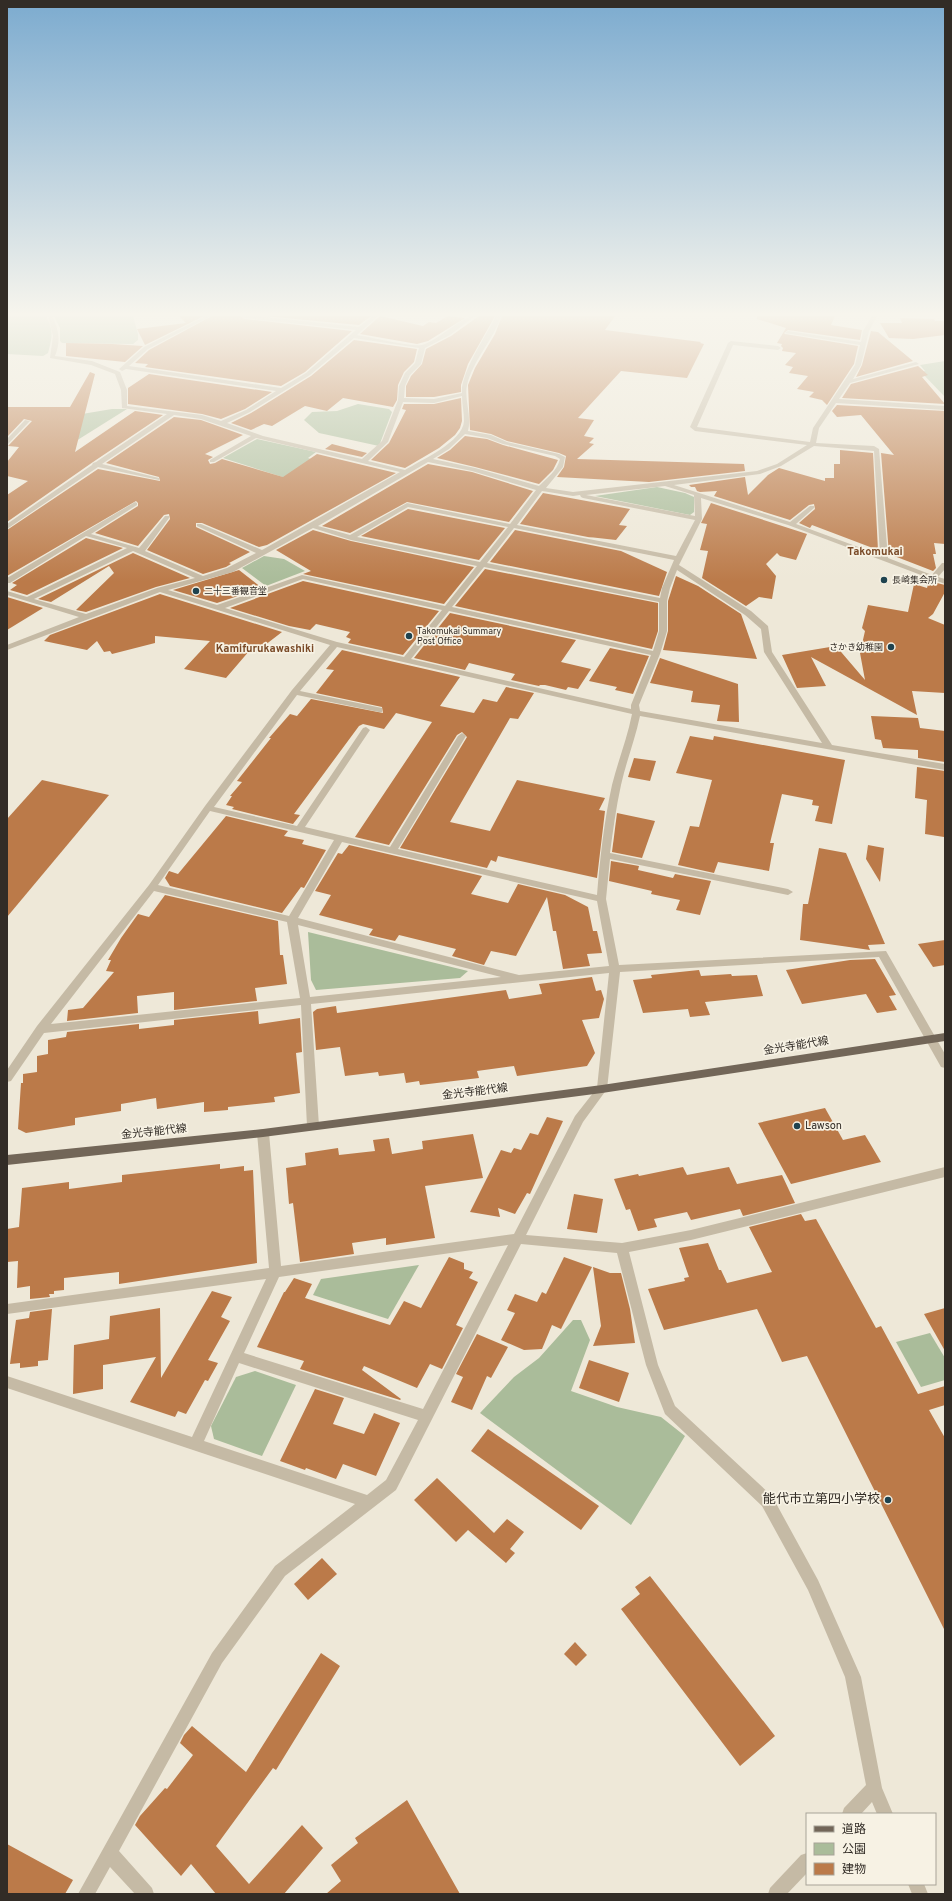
<svg xmlns="http://www.w3.org/2000/svg" width="952" height="1901" font-family="Overpass,'Noto Sans JP',sans-serif">
<style>
.green{fill:#aabc9a}
.building{fill:#bb7a49}
.lines{fill:none;stroke-linecap:round;stroke-linejoin:round}
.minor{fill:#c5baa5;fill-rule:evenodd}
.major{fill:#726658;fill-rule:evenodd}
.poi-dot{fill:#1f434f;stroke:#f7f2e4;stroke-width:1.5}
.labels{text-anchor:middle;dominant-baseline:central;stroke-width:3.5;stroke-linejoin:round;paint-order:stroke}
.far-poi-label{font-size:9px;fill:#322c26;stroke:#f7f2e4;text-anchor:start}
.far-quarter-label{font-size:11px;font-weight:bold;fill:#794926;stroke:#f7f2e4}
.street-label{font-size:11px;fill:#322c26;stroke:#f7f2e4}
.poi-label{font-size:11px;fill:#322c26;stroke:#f7f2e4;text-anchor:start}
.near-poi-label{font-size:13px;fill:#322c26;stroke:#f7f2e4;text-anchor:end}
</style>
<rect width="100%" height="100%" fill="#eee8d8"/>
<g class="green">
<path d="M7,316h39c8,14 6,22 2,37l-5,3 -36,-2z"/>
<polygon points="54,316 133,316 138,334 138,340 133,344 62,343 60,341 60,328"/>
<polygon points="945,361 945,397 921,372 925,371 920,365"/>
<polygon points="358,404 389,409 392,412 379,446 319,433 304,420 312,412 337,411"/>
<polygon points="112,409 127,409 28,471 64,417"/>
<polygon points="257,439 316,452 308,458 319,462 292,480 223,458"/>
<polygon points="657,487 685,493 694,497 694,512 690,515 595,496"/>
<polygon points="264,556 284,559 305,571 266,586 242,568"/>
<polygon points="308,932 468,971 460,978 316,990 311,980"/>
<polygon points="419,1265 388,1319 313,1295 321,1279"/>
<polygon points="573,1320 581,1320 590,1340 571,1391 617,1407 661,1417 685,1436 631,1525 480,1413 514,1377 539,1358"/>
<polygon points="930,1333 945,1358 945,1380 921,1387 896,1342"/>
<polygon points="255,1371 296,1385 262,1456 214,1439 211,1426 236,1377"/>
</g>
<g class="building">
<polygon points="179,316 204,316 145,345 137,329 186,323"/>
<polygon points="212,316 241,316 244,319 352,331 305,372 281,386 145,367 148,364 135,363 149,350"/>
<polygon points="265,316 371,316 359,325"/>
<polygon points="380,316 423,326 429,322 436,323 448,316 465,318 428,341 417,344 360,334"/>
<polygon points="479,316 495,316 468,364 461,385 461,392 434,397 406,397 406,386 411,376 422,364 426,349 451,336"/>
<polygon points="502,316 615,316 605,330 701,342 700,343 704,344 687,378 621,371 578,418 594,420 584,436 594,438 589,443 594,444 577,459 744,464 745,471 649,482 557,477 564,467 566,456 559,453 507,441 491,434 470,430 468,385 475,368 495,334"/>
<polygon points="757,316 835,316 831,325 862,330 860,340 788,330 784,333 785,334 858,346 854,364 827,405 822,400 809,397 814,392 797,389 808,376 789,373 793,367 785,365 796,353 782,351 783,348 781,346 782,344 777,343 786,328 757,319"/>
<polygon points="900,318 934,319 935,321 945,321 945,335 913,339 889,338 880,323 902,323"/>
<polygon points="871,331 878,332 913,361 856,377 862,365"/>
<polygon points="354,340 417,349 414,362 404,372 398,385 397,400 393,407 343,398 327,411 305,406 272,426 264,424 251,430 231,423 251,413 311,376"/>
<polygon points="66,343 112,344 143,346 125,362 66,356"/>
<polygon points="918,366 928,375 922,377 945,404 842,398 851,384"/>
<polygon points="90,372 95,374 75,452 135,411 163,415 93,462 7,522 7,495 28,481 7,476 7,462 19,447 8,446 32,421 24,419 7,437 7,407 70,407"/>
<polygon points="149,374 272,392 245,409 221,419 202,414 128,404 128,388"/>
<polygon points="461,398 462,421 460,428 455,435 439,448 405,468 371,460 389,443 406,410 402,409 404,404 434,404"/>
<polygon points="837,405 945,411 945,544 934,543 936,554 933,554 936,568 933,571 889,554 881,453 894,455 861,415 837,417 832,411"/>
<polygon points="174,417 201,420 243,435 205,454 213,457 208,460 210,464 215,463 222,459 283,477 317,454 396,473 267,545 259,547 202,523 196,523 196,527 250,552 229,563 231,564 226,567 203,574 147,550 170,519 169,514 164,515 138,546 95,533 138,506 138,503 136,501 7,576 7,530 98,469 160,481 159,477 106,463"/>
<polygon points="465,436 487,439 503,445 558,460 553,470 539,484 475,467 437,458 450,450"/>
<polygon points="332,444 367,453 362,457 325,449"/>
<polygon points="840,450 873,453 878,550 812,525 810,528 799,523 815,509 814,504 809,505 790,520 714,496 717,491 700,492 697,491 695,487 691,487 689,485 745,477 748,495 768,475 779,468 825,481 825,478 834,478 834,464 840,464"/>
<polygon points="428,464 472,472 533,491 509,522 407,502 350,533 322,526"/>
<polygon points="543,493 630,509 619,525 627,526 616,540 589,537 593,538 520,524"/>
<polygon points="711,503 807,534 796,560 780,556 777,553 766,564 776,576 772,599 759,597 746,606 702,578 708,551 700,550 707,524 701,523"/>
<polygon points="408,509 505,528 479,560 361,536"/>
<polygon points="313,530 351,541 474,567 444,604 303,574 311,571 276,550"/>
<polygon points="515,530 621,551 667,572 659,596 490,562"/>
<polygon points="86,538 123,548 27,595 10,590 17,585 12,583"/>
<polygon points="133,553 190,578 156,587 86,612 76,610 114,573 109,566 51,602 38,599"/>
<polygon points="485,569 658,603 658,631 652,649 455,606"/>
<polygon points="239,570 262,588 217,603 173,590"/>
<polygon points="676,576 698,586 741,614 757,659 663,650 668,631 668,601"/>
<polygon points="303,581 439,611 403,655 348,643 351,639 346,637 350,632 316,624 310,630 289,626 230,608"/>
<polygon points="929,581 945,585 945,592 933,614 928,618 945,625 945,693 912,691 917,715 811,657 826,686 797,688 782,655 836,646 865,680 860,653 865,631 862,628 868,605 908,612 914,584 927,588"/>
<polygon points="160,594 282,632 256,652 250,650 226,678 184,669 210,641 155,636 155,643 112,654 110,651 104,652 97,641 87,650 44,641 50,635"/>
<polygon points="7,597 43,608 7,630"/>
<polygon points="450,613 576,640 561,662 591,669 578,689 568,687 566,690 545,685 540,685 539,686 511,680 515,674 469,663 465,670 414,658"/>
<polygon points="610,648 649,656 633,694 615,690 617,687 589,681"/>
<polygon points="342,650 460,677 440,706 474,713 483,699 497,702 506,687 534,693 518,719 510,718 450,822 490,831 517,780 605,798 599,810 605,811 597,878 498,856 496,862 491,860 487,868 400,848 467,737 462,732 457,735 389,845 355,837 432,722 396,713 384,729 363,724 359,726 294,814 300,815 293,824 232,809 234,807 226,805 232,796 230,796 242,782 237,781 271,738 269,738 290,714 297,716 311,699 383,713 382,707 316,693 334,670 326,669"/>
<polygon points="660,658 738,684 739,722 717,721 720,705 691,702 693,691 650,683"/>
<polygon points="871,716 918,718 920,728 945,731 945,762 918,758 918,750 883,748 881,740 875,739"/>
<polygon points="690,736 713,740 714,736 845,760 832,824 815,821 819,806 812,805 813,800 782,794 770,843 774,843 769,871 718,862 714,873 678,865 690,826 699,827 712,780 676,773"/>
<polygon points="634,758 656,761 650,781 628,777"/>
<polygon points="917,767 945,771 944,837 925,834 927,800 915,798"/>
<polygon points="42,780 109,795 7,917 7,819"/>
<polygon points="617,813 655,821 642,858 612,852"/>
<polygon points="226,816 288,831 284,836 304,840 302,844 326,850 304,888 301,887 282,913 170,886 165,878 169,871 178,874"/>
<polygon points="349,845 482,876 471,894 508,903 518,884 565,895 588,907 593,931 597,931 602,953 587,954 590,966 563,969 556,931 553,931 547,897 516,956 491,951 484,965 452,956 456,949 399,935 395,941 369,935 373,929 319,915 331,895 315,891 338,853 342,854"/>
<polygon points="868,845 884,848 880,882 866,859"/>
<polygon points="819,848 846,853 885,944 868,945 870,950 800,940 803,904 808,904"/>
<polygon points="611,861 639,866 638,870 673,878 675,874 711,881 700,915 676,910 680,900 651,894 652,891 609,881"/>
<polygon points="165,895 278,921 280,955 283,955 287,984 255,988 257,1001 174,1010 174,992 137,996 138,1013 67,1021 68,1010 83,1008 114,972 106,971 111,960 108,960 121,938 138,914 149,917"/>
<polygon points="945,940 945,965 933,967 918,944"/>
<polygon points="875,959 896,995 889,996 897,1010 877,1013 866,994 802,1004 786,970 850,960"/>
<polygon points="699,970 701,976 731,974 732,976 757,975 763,996 705,1002 710,1015 690,1017 688,1009 643,1013 633,980 652,978 651,975"/>
<polygon points="592,977 596,991 601,990 604,999 599,1018 582,1020 595,1053 587,1066 517,1076 514,1066 477,1071 479,1078 420,1085 419,1081 406,1083 404,1073 379,1076 378,1072 345,1076 340,1047 316,1050 313,1012 317,1009 336,1006 337,1013 506,990 509,999 542,994 539,984"/>
<polygon points="258,1011 259,1024 300,1018 302,1052 296,1053 300,1093 274,1097 275,1102 228,1107 228,1110 204,1112 204,1102 157,1109 156,1098 121,1104 121,1111 75,1118 75,1125 26,1133 18,1129 21,1083 23,1083 23,1074 37,1072 37,1056 48,1054 48,1040 66,1037 67,1032 139,1024 139,1029 174,1025 174,1020"/>
<polygon points="825,1108 843,1140 865,1135 881,1162 791,1184 758,1123"/>
<polygon points="547,1117 563,1121 530,1194 527,1193 515,1214 498,1208 500,1217 470,1212 501,1150 511,1153 514,1148 521,1150 530,1133 538,1135"/>
<polygon points="473,1134 483,1178 425,1186 435,1238 386,1245 386,1238 352,1243 354,1254 300,1262 293,1203 289,1204 286,1168 306,1165 305,1153 338,1148 339,1155 375,1151 373,1140 389,1138 392,1154 423,1149 422,1141"/>
<polygon points="220,1164 220,1169 244,1166 244,1171 253,1170 257,1263 119,1284 119,1272 64,1278 64,1290 54,1291 54,1294 49,1294 50,1297 30,1299 30,1286 17,1288 18,1261 7,1262 7,1229 19,1227 22,1188 69,1182 69,1189 122,1182 122,1175"/>
<polygon points="683,1167 687,1175 729,1167 737,1184 782,1175 795,1203 743,1216 740,1209 691,1220 687,1212 654,1219 657,1227 638,1231 630,1209 626,1210 614,1179 638,1174 639,1176"/>
<polygon points="574,1194 603,1199 597,1233 567,1229"/>
<polygon points="801,1214 805,1221 816,1219 876,1328 881,1326 918,1394 945,1386 945,1405 929,1410 945,1438 945,1631 807,1356 782,1362 757,1309 664,1330 648,1289 685,1281 684,1278 689,1277 679,1248 708,1243 719,1270 721,1270 727,1283 772,1272 749,1227"/>
<polygon points="449,1257 464,1263 464,1269 473,1272 469,1278 478,1282 456,1325 463,1328 442,1369 430,1364 417,1388 364,1366 362,1370 401,1399 400,1400 300,1369 304,1361 257,1347 284,1292 285,1292 294,1278 312,1284 305,1298 390,1325 404,1301 421,1308"/>
<polygon points="564,1257 592,1267 561,1329 552,1325 542,1349 524,1350 501,1340 515,1313 507,1310 515,1294 537,1302 542,1292 546,1294"/>
<polygon points="593,1267 610,1273 621,1273 630,1309 635,1343 593,1346 601,1326"/>
<polygon points="212,1291 232,1297 221,1317 230,1321 208,1360 218,1363 208,1381 205,1380 186,1414 178,1411 175,1417 130,1402 156,1357 103,1365 103,1389 73,1394 74,1345 109,1339 110,1316 160,1308 161,1378"/>
<polygon points="945,1308 945,1351 924,1314"/>
<polygon points="52,1309 48,1360 38,1361 38,1366 20,1368 20,1363 10,1364 16,1320 29,1318 30,1312"/>
<polygon points="477,1334 508,1347 491,1378 487,1376 472,1410 451,1402 463,1377 456,1374"/>
<polygon points="589,1360 629,1373 619,1402 579,1388"/>
<polygon points="315,1389 344,1398 333,1424 364,1434 374,1413 400,1423 376,1476 343,1464 336,1479 306,1468 305,1470 280,1461"/>
<polygon points="488,1429 599,1506 581,1530 471,1451"/>
<polygon points="437,1478 494,1533 507,1519 524,1532 510,1549 515,1553 506,1563 468,1530 456,1542 414,1500"/>
<polygon points="322,1558 337,1574 308,1600 294,1584"/>
<polygon points="650,1576 775,1736 740,1766 621,1609 640,1594 635,1587"/>
<polygon points="575,1642 587,1655 576,1666 564,1654"/>
<polygon points="321,1653 340,1666 276,1770 273,1768 216,1846 249,1884 302,1825 323,1848 284,1894 216,1894 191,1864 181,1876 135,1825 140,1816 165,1788 167,1789 193,1755 180,1743 184,1735 192,1726 246,1772"/>
<polygon points="407,1800 460,1894 326,1894 341,1881 331,1865 358,1843 355,1838"/>
<polygon points="7,1844 73,1880 65,1894 7,1894"/>
</g>
<g class="lines">
<g class="minor">
<path d="M48,316h4c7,13 9,25 3,40l37,5 28,11 7,18v16l75,9 19,6 25,-11 30,-19 -150,-22 -4,2 -3,-2 25,-22 62,-31h5l-63,33 -19,17 152,22 25,-15 50,-43 -112,-12 -2,-2h13l104,11 14,-11h5l-21,19c12,2 55,12 65,10 16,-4 40,-29 53,-29l-25,19 -25,13 -4,16 -11,11 -5,11 -1,12 30,1 28,-6c-2,-19 25,-59 34,-77h5c-7,23 -28,44 -34,69 -3,15 5,30 1,46l23,4 16,7 52,12 6,3 -2,10 -17,21 27,4 184,-21 20,-7 30,-19 -112,-14 -5,-4 38,-84 3,-2 47,5 3,2 -3,2 -45,-5 -36,82 113,15 3,-14 42,-63 5,-20 -75,-12 3,-2 73,11 2,-11 9,-15h5l-8,15 -8,34 -8,14 63,-17 3,2 -69,19 -11,16 106,7v4l-109,-7 -17,25 -3,15 58,3 5,3 9,109 44,17 10,-12h3v6l-7,8 7,2v5l-157,-59 -87,-27 1,21 -23,46 72,46 17,15 4,26 60,93 113,19v6l-305,-54c-5,24 -14,46 -19,69 -5,23 -8,45 -11,68l178,36 5,3 -5,3 -178,-36 -4,40 13,66 267,-14 59,103v14l-4,-1 -62,-110 -259,15 -13,117 -24,33 -57,113 96,8 69,-13 254,-63v10l-254,63 -62,12 29,113 17,41 97,90 46,84 43,97 21,111 11,26h-16l-5,-12 -11,12h-19l2,-6 22,-23 -21,-108 -37,-87 -46,-84 -97,-92 -19,-49 -29,-112 -96,-9 -125,246 -111,86 -63,87 -103,188 33,37 2,6h-19l-25,-27 -15,27h-17l134,-241 63,-87 80,-62 -348,-116v-12l185,61 74,-158 -259,35v-10l262,-36 -12,-135 2,-3 4,-1 4,1 2,3 12,133 233,-32 61,-118 22,-28 12,-115 -298,31 8,122 -2,3 -4,1 -4,-1 -2,-3 -6,-121 -257,28 -33,48 -4,1v-12l30,-44 112,-141 56,-79 87,-116 38,-45 -170,-53 -153,58v-5l72,-28 -72,-22v-4l20,6 100,-49 -41,-12 -76,47h-3v-5l128,-76 2,1v2l-46,29 48,14 26,-32h4v2l-24,33 58,25 24,-8 29,-15 -59,-27v-2h4l61,26 138,-78 -144,-34 -42,24h-4v-2l41,-24 -50,-17 -27,-4 -72,49 57,14v2l-61,-13 -91,62v-5l85,-59 1,-2 3,-1 71,-48 -45,-6 -1,-18 -6,-16 -24,-9 -41,-7 3,-22zM354,338l65,10 -4,15 -10,10 -6,13 -1,14 -16,41 -20,18 -99,-23 -36,-13 23,-11 60,-37zM462,396c0,8 2,17 2,25 -1,21 -43,39 -59,49l-37,-9 20,-19 15,-40 31,1zM465,434l22,4 16,6 52,12 5,3c-3,12 -13,19 -21,27l-64,-18 -42,-9 16,-10zM814,446l60,5 6,104 -84,-31 18,-16v-2h-4l-20,16 -116,-37 86,-11 21,-8zM428,462l44,9 64,19 -26,34 -103,-21 -57,32 -32,-9zM665,486l29,9 1,21 -109,-21zM542,491l31,5 7,-1 1,2 2,1 112,22 -19,36 -159,-31zM408,507l100,20 -28,35 -123,-25zM313,528l38,12 126,26 -32,40 -143,-31 -85,30 -49,-15 65,-18zM514,528l160,32 -12,28 -2,10 -173,-35zM133,551l62,27 -38,10 -71,26 -52,-15zM484,567l175,35v29l-6,20 -201,-44zM677,570l68,45 16,14 3,23 58,91 -182,-32 -1,-6 21,-51 7,-23v-30l3,-13zM303,579l139,31 -38,47 -67,-15 -112,-34zM449,611l202,44 -20,50v4l-220,-50zM337,647l295,67c-5,25 -14,47 -20,71 -8,37 -12,73 -15,110l-199,-46 68,-113 -4,-3 -4,3 -68,111 -85,-20 65,-97 -4,-3 -3,1 -66,98 -83,-19 83,-112 82,17h3v-4l-82,-17zM210,811l124,29 -45,76 -131,-31zM342,842l255,59 12,65 -90,9 -221,-57zM154,891l133,31 13,76 -249,26zM298,925l203,52 -191,20zM508,1245l-85,164 -179,-56 35,-76zM239,1363l179,57 -32,60 -19,15 -163,-54z"/>
<polygon points="25,420 30,421 7,445 7,439"/>
<polygon points="807,1853 807,1873 787,1894 768,1894 770,1888 801,1855"/>
<polygon points="908,1884 924,1884 928,1894 912,1894"/>
</g>
<polygon class="major" points="945,1033 945,1041 602,1093 263,1137 7,1165 7,1155 263,1129 602,1085"/>
</g>
<linearGradient id="sky" x2="0" y2="1"><stop stop-color="#7cabcf"/><stop offset="0.54" stop-color="#f7f5ed"/><stop offset="1" stop-color="#f7f5ed" stop-opacity="0"/></linearGradient>
<rect width="952" height="582" fill="url(#sky)"/>
<g class="poi-dot">
<circle cx="884" cy="580" r="4"/>
<circle cx="196" cy="591" r="4"/>
<circle cx="409" cy="636" r="4"/>
<circle cx="891" cy="647" r="4"/>
<circle cx="797" cy="1126" r="4"/>
<circle cx="888" cy="1500" r="4"/>
</g>
<g class="labels">
<g class="far-poi-label">
<text x="892" y="580">長崎集会所</text>
<text x="204" y="591">二十三番観音堂</text>
<text x="417" y="631">Takomukai Summary<tspan x="417" dy="10">Post Office</tspan></text>
<text x="883" y="647" text-anchor="end">さかき幼稚園</text>
</g>
<g class="far-quarter-label">
<text x="875" y="552">Takomukai</text>
<text x="265" y="649">Kamifurukawashiki</text>
</g>
<g class="street-label">
<text transform="translate(796 1046) rotate(-9)">金光寺能代線</text>
<text transform="translate(475 1092) rotate(-7)">金光寺能代線</text>
<text transform="translate(154 1132) rotate(-6)">金光寺能代線</text>
</g>
<g class="poi-label">
<text x="805" y="1126">Lawson</text>
</g>
<g class="near-poi-label">
<text x="880" y="1500">能代市立第四小学校</text>
</g>
</g>
<rect width="952" height="1901" fill="none" stroke="#322c26" stroke-width="16"/>
<rect x="806" y="1813" width="130" height="72" fill="#f7f2e4" stroke="#a8a398"/>
<rect x="814" y="1826" width="20" height="6" fill="#726658" stroke="#a8a398"/>
<text x="842" y="1833" font-size="12" fill="#322c26">道路</text>
<rect x="814" y="1843" width="20" height="12" fill="#aabc9a" stroke="#a8a398"/>
<text x="842" y="1853" font-size="12" fill="#322c26">公園</text>
<rect x="814" y="1863" width="20" height="12" fill="#bb7a49" stroke="#a8a398"/>
<text x="842" y="1873" font-size="12" fill="#322c26">建物</text>
</svg>
